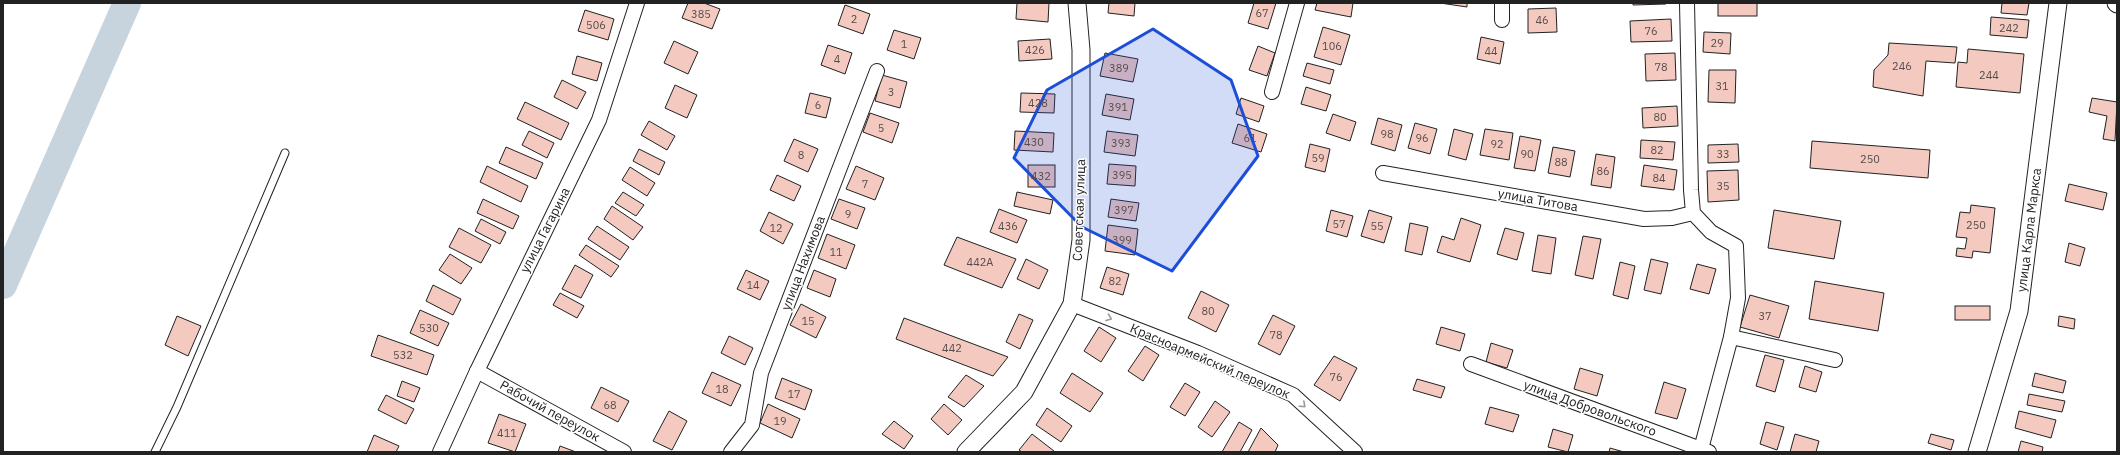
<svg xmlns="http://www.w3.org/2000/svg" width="2120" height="455" font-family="'IBM Plex Sans',sans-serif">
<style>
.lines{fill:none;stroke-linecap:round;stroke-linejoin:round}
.river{stroke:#c7d3dd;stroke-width:28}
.building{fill:#f3c9c0;stroke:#222}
.service-casing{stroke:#222;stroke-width:9}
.minor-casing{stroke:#222;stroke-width:16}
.tertiary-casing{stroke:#222;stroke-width:19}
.service{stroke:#fff;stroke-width:7}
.minor{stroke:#fff;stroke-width:14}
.tertiary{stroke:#fff;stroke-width:17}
.oneway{stroke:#9c9c9c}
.marked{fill:#1d4ed8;fill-opacity:0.2;stroke:#1d4ed8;stroke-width:3;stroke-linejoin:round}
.labels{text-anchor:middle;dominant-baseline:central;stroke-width:3;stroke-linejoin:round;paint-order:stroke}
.number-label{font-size:11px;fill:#564c4a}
.street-label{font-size:13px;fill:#222;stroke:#fff}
</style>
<rect width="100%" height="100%" fill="#fff"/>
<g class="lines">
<polyline class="river" points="3,285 127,3"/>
</g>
<g class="building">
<polygon points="688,3 704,3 720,9 712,29 682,18"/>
<polygon points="1017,3 1049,3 1048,22 1016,19"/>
<polygon points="1109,3 1135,3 1134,16 1108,13"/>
<polygon points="1254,3 1276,3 1268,29 1248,23"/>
<polygon points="1317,3 1353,3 1351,17 1315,10"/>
<polygon points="1440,3 1467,3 1467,7"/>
<polygon points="1633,3 1666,3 1666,4 1633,5"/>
<rect x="1718" y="3" width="39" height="13"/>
<polygon points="2002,3 2029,3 2027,15 2001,13"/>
<polygon points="845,5 870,14 863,34 838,25"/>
<polygon points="1556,8 1557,32 1528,33 1528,9"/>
<polygon points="585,10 614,19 608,40 578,31"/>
<polygon points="1991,17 2029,20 2027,38 1990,35"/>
<polygon points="1671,19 1672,41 1631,42 1630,21"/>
<polygon points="1323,27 1350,35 1341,65 1314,57"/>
<polygon points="894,30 921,38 914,59 887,50"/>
<polygon points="1704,32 1731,33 1730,54 1703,52"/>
<polygon points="1481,37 1504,42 1500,64 1477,59"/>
<polygon points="1050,39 1052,59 1019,61 1018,41"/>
<polygon points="674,41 698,52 688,74 664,63"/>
<polygon points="1889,43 1957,47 1955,63 1926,61 1923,96 1873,87 1874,70 1888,55"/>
<polygon points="828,45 852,53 845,74 821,65"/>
<polygon points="1258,46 1275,53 1267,76 1249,70"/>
<polygon points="1968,49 2024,54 2020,93 1956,87 1958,62 1967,63"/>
<polygon points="1105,53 1138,59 1133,82 1100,76"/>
<polygon points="1675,53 1676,80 1646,81 1645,54"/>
<polygon points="577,56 602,63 597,81 572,74"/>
<polygon points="1307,63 1334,70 1330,84 1303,76"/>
<polygon points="1709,70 1736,70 1735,103 1708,102"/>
<polygon points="882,75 907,82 900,108 875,101"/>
<polygon points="562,80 586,92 577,109 554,97"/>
<polygon points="675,85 697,95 687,118 665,108"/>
<polygon points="1306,87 1331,95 1326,111 1301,104"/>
<polygon points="810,93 831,98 826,118 805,113"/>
<polygon points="1021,93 1055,94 1054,113 1020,112"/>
<polygon points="1106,94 1134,99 1130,120 1102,115"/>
<polygon points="1241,98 1264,106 1259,122 1236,114"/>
<polygon points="2092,98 2117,102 2115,141 2103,139 2107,116 2089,112"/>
<polygon points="525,102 569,123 561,140 517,119"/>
<polygon points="1677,106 1678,126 1643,128 1642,108"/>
<polygon points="870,113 899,123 892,143 863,132"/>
<polygon points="1333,114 1356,122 1350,141 1326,133"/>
<polygon points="1378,118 1402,125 1395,151 1371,144"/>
<polygon points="649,121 675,136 667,150 641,135"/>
<polygon points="1415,123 1437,129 1430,154 1408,148"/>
<polygon points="1238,124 1267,134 1261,152 1232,143"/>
<polygon points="1454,129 1473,134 1466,160 1448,155"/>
<polygon points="1485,129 1513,133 1509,160 1480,155"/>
<polygon points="529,131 554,143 547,158 522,145"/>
<polygon points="1015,131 1054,133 1053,152 1014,150"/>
<polygon points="1107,131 1138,135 1135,156 1104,152"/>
<polygon points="1520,136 1541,140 1535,171 1514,168"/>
<polygon points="794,139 818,149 808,172 784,161"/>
<polygon points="1641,140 1675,142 1673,160 1640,158"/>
<polygon points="1812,141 1930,150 1928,178 1810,168"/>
<polygon points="1310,144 1330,149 1325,172 1305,167"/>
<polygon points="1738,144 1739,162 1708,163 1708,145"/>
<polygon points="506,147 543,163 536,179 499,163"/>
<polygon points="1553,147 1575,151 1570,177 1548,173"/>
<polygon points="639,149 665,162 659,175 633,161"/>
<polygon points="1596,154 1615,157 1611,188 1591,185"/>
<polygon points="1109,164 1136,166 1135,186 1107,184"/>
<rect x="1028" y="165" width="27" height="22"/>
<polygon points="1644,165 1677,170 1674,190 1641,186"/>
<polygon points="487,166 528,186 521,202 480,182"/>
<polygon points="856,166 884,178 875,200 846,189"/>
<polygon points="630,167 655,183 647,196 622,180"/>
<polygon points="1738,170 1739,200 1708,202 1707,171"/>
<polygon points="777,175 801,186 794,201 770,190"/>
<polygon points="2069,184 2107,193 2103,210 2065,201"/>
<polygon points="623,192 644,205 636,216 615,203"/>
<polygon points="1017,192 1053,200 1050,214 1014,206"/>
<polygon points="483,199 519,216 513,229 477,213"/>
<polygon points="839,199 865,208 857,229 831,219"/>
<polygon points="1111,199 1139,203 1136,221 1108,217"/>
<polygon points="1971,205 1995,208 1990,253 1973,251 1972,258 1956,256 1957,248 1965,249 1967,238 1956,237 1960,212 1970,213"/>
<polygon points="612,206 643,227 633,240 604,219"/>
<polygon points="999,209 1027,220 1017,243 990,232"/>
<polygon points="1331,210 1353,216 1347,237 1326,231"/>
<polygon points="1369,210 1392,217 1384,243 1361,236"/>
<polygon points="1774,210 1841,221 1834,259 1768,248"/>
<polygon points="769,212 793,224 783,244 760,231"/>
<polygon points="1461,218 1481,225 1470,262 1437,252 1442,236 1454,240"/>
<polygon points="481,219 506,232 500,244 475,231"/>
<polygon points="1410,223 1428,227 1422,255 1405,251"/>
<polygon points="1108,225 1138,229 1135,255 1105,251"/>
<polygon points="597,226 629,247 620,260 588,239"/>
<polygon points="459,228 491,245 481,263 449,247"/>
<polygon points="1505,228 1524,233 1517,260 1497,254"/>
<polygon points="827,234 855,245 846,269 818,258"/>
<polygon points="1538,235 1556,238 1551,274 1532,271"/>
<polygon points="1583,236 1601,239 1593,279 1575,275"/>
<polygon points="957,237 1016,259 1002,288 944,265"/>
<polygon points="2069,243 2085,248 2080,266 2065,262"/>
<polygon points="586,245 619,266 611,277 579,255"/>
<polygon points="450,254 472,268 461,284 439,270"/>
<polygon points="1026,259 1048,270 1039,289 1017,279"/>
<polygon points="1651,259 1668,263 1661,294 1644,290"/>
<polygon points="1620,262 1635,266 1628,299 1613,295"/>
<polygon points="1697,264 1716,269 1709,294 1690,289"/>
<polygon points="575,265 593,275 581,298 562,289"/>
<polygon points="1107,267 1129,274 1123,295 1100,288"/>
<polygon points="746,270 769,281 760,300 737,289"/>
<polygon points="814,270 836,279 830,297 807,288"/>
<polygon points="1815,281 1884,293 1878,331 1809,319"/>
<polygon points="433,285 461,299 453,315 426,301"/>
<polygon points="1201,291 1229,305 1216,332 1188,318"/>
<polygon points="560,293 584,306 577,318 553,305"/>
<polygon points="1750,295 1789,306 1779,338 1740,327"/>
<polygon points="801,304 826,317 816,338 790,325"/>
<rect x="1955" y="306" width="35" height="14"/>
<polygon points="420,310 449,323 438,346 410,333"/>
<polygon points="1019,314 1033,320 1020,349 1006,342"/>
<polygon points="1273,315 1295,326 1280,355 1258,344"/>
<polygon points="177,316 201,326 188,356 165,345"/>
<polygon points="2059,316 2075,319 2074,329 2058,326"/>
<polygon points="904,318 1008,357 993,376 896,339"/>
<polygon points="1099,327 1116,338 1101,362 1084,351"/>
<polygon points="1441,327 1465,334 1460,351 1436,344"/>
<polygon points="378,335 434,355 427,375 371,356"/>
<polygon points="729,336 753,348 745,365 721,353"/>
<polygon points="1491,343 1513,350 1507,368 1486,362"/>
<polygon points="1145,346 1159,355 1143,381 1128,371"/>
<polygon points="1765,355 1784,360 1775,392 1756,386"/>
<polygon points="1334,356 1357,368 1340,401 1314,385"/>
<polygon points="1805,366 1822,372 1816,392 1799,387"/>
<polygon points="1580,368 1603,375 1597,396 1574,389"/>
<polygon points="712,372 741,385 731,406 702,393"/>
<polygon points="1072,373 1103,393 1090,412 1060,393"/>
<polygon points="2035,373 2066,381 2063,393 2032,386"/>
<polygon points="966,375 984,386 964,407 948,397"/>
<polygon points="782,378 812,390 805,410 775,398"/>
<polygon points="1417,379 1445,387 1441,398 1413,390"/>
<polygon points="402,381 420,388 414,402 397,396"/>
<polygon points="1664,382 1686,389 1677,419 1655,413"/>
<polygon points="1185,383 1200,392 1185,416 1170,407"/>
<polygon points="601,387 629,401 618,422 591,408"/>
<polygon points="2029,394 2065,401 2062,412 2027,405"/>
<polygon points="386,395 414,409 406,424 378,410"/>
<polygon points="1215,401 1230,412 1212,437 1198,427"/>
<polygon points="768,404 800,419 792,438 760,423"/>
<polygon points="944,404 962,420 948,435 931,419"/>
<polygon points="1490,407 1519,415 1513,432 1485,424"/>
<polygon points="1047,408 1072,426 1061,442 1036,425"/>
<polygon points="669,411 687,421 672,450 653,441"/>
<polygon points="2019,411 2056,420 2051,438 2015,428"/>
<polygon points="499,414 526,424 515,452 488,443"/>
<polygon points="894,421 913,436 904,449 882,434"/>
<polygon points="1239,422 1252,430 1240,452 1222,452"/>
<polygon points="1766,422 1784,427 1777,450 1760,444"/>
<polygon points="1261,428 1278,445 1275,452 1248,452"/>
<polygon points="1553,429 1573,435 1568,452 1548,447"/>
<polygon points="1032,434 1054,451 1053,452 1022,452 1019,450"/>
<polygon points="1795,434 1819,441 1816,452 1790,452"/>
<polygon points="1931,434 1954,440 1951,450 1928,443"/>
<polygon points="374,435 399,446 396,452 367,452"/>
<polygon points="2021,441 2043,447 2042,452 2018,452"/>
<polygon points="560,446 576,452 558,452"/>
<polygon points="1610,448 1624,452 1609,452"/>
</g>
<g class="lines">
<g class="service-casing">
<polyline id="service" points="155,452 177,407 285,153"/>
</g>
<g class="minor-casing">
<g id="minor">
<polyline points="1687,3 1691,190 1693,213 1711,232 1736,246 1738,298 1731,337 1701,449"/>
<polyline points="1502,20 1502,3"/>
<polyline points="1272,92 1297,3"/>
<polyline points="1383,173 1644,219 1672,218 1693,213"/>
<polyline points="1072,304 1198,353 1293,395 1355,452"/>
<polyline points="1731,337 1835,360"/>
<polyline points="1471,364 1709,452"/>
<polyline points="477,371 624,452"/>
<polyline points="440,452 477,371 599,120 637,3"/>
<polyline points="731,452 752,425 761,373 877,71"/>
</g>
</g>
<g class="tertiary-casing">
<g id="tertiary">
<polyline points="2116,3 2117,4"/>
<polyline points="966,452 1024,392 1072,304 1081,240 1081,50 1077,3"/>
<polyline points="1977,452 2019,311 2058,3"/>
</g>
</g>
<use href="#service" class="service"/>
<use href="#minor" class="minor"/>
<use href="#tertiary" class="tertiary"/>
</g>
<defs><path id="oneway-chevron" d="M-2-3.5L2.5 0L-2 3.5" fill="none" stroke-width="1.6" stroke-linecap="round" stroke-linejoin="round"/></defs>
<g class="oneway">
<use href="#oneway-chevron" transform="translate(1109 318) rotate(21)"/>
<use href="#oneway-chevron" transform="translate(1303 405) rotate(42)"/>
</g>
<path class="marked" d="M1153,29l78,51 27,76 -86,115 -90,-44 -68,-69 33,-68z"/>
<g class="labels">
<g class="number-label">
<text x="1262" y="13">67</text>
<text x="701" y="14">385</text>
<text x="854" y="19">2</text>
<text x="1542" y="20">46</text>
<text x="596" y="25">506</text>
<text x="2009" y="28">242</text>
<text x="1651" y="31">76</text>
<text x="1717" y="43">29</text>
<text x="904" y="44">1</text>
<text x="1332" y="46">106</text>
<text x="1035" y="50">426</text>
<text x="1491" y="51">44</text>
<text x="837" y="59">4</text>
<text x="1902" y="66">246</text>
<text x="1661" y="67">78</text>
<text x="1119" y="68">389</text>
<text x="1989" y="75">244</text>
<text x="1722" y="86">31</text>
<text x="891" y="92">3</text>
<text x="1038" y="103">428</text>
<text x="818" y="105">6</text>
<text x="1118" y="107">391</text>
<text x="1660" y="117">80</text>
<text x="881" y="128">5</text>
<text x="1387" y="134">98</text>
<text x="1250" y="138">61</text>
<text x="1422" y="138">96</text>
<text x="1034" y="142">430</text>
<text x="1121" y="143">393</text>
<text x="1497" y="144">92</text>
<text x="1657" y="150">82</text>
<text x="1527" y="154">90</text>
<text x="1723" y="154">33</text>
<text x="801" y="155">8</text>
<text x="1318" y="158">59</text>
<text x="1870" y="159">250</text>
<text x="1561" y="162">88</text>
<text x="1603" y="171">86</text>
<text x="1122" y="175">395</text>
<text x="1041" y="176">432</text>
<text x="1659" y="178">84</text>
<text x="865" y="184">7</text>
<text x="1723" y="186">35</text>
<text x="1124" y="210">397</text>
<text x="848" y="214">9</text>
<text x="1339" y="224">57</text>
<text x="1976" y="225">250</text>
<text x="1008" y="226">436</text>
<text x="1377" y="226">55</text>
<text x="776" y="228">12</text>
<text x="1122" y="240">399</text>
<text x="836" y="252">11</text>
<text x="980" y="262">442А</text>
<text x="1115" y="281">82</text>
<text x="753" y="285">14</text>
<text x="1208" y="311">80</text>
<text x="1765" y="316">37</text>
<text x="808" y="321">15</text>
<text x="429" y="328">530</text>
<text x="1276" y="335">78</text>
<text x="952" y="348">442</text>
<text x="403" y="355">532</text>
<text x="1336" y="377">76</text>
<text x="722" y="389">18</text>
<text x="794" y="394">17</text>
<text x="610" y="405">68</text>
<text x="780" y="421">19</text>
<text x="507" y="433">411</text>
</g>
<g class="street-label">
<text transform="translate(1538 200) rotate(10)">улица Титова</text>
<text transform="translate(1079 210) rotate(-88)">Советская улица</text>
<text transform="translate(545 230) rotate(-63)">улица Гагарина</text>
<text transform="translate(2029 230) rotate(-83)">улица Карла Маркса</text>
<text transform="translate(803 263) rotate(-69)">улица Нахимова</text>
<text transform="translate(1210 361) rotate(23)">Красноармейский переулок</text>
<text transform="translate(1590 408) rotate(20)">улица Добровольского</text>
<text transform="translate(550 411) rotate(29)">Рабочий переулок</text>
</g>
</g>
<rect width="2120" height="455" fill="none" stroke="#222222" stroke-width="8"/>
</svg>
